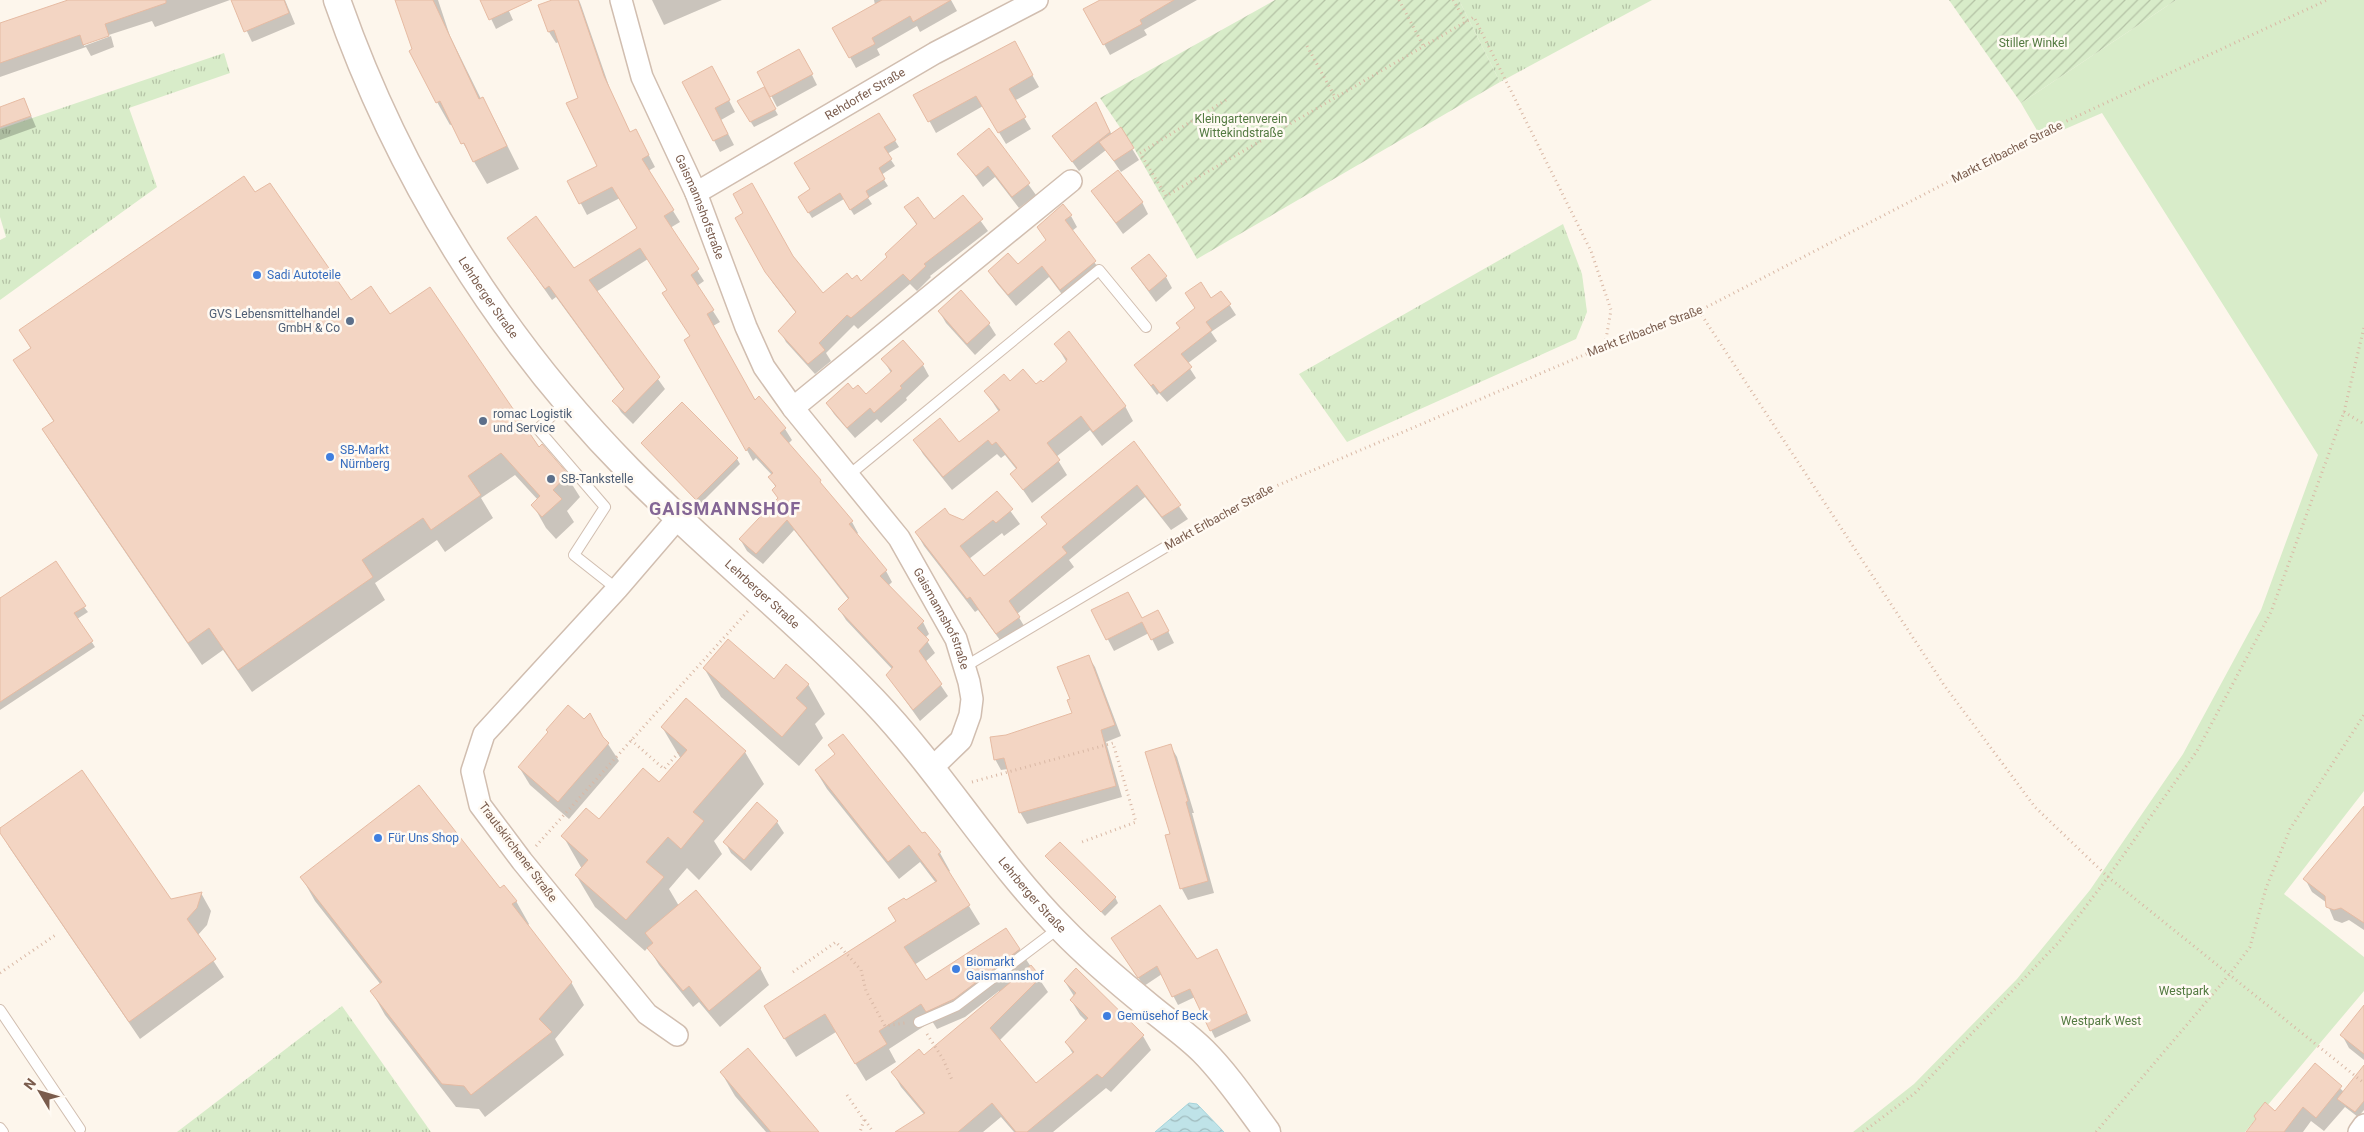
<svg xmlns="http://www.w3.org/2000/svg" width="2364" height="1132" font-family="Roboto,sans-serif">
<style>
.grass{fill:url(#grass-tufts)}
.park{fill:#d8ecc9}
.garden{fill:url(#garden-furrows)}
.water{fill:url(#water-waves);stroke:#a5d3da}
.shadow{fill:#0003}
.building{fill:#f3d5c3;stroke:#e6bba3}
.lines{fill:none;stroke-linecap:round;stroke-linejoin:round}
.service-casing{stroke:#d1beb0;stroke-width:12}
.minor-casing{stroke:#d1beb0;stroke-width:24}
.tertiary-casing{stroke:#d1beb0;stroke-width:29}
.path{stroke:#d9b8a5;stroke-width:3;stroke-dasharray:1 4;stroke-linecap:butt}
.service{stroke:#fff;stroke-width:10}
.minor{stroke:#fff;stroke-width:21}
.tertiary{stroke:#fff;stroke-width:26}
.shop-dot{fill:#3f7fe0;stroke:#fffaf3;stroke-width:2}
.service-dot{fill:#5c6f8a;stroke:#fffaf3;stroke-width:2}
.labels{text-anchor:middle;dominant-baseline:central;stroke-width:5;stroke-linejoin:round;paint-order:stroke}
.park-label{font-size:12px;fill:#537a41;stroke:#fffaf3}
.street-label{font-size:12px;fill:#7a5c4d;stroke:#fffaf3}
.shop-label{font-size:12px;fill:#366cbe;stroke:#fffaf3;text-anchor:start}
.service-label{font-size:12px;fill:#4e5e75;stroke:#fffaf3;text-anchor:start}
.district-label{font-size:18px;font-weight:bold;letter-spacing:1px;fill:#846695;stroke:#fffaf3}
</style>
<defs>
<pattern id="grass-tufts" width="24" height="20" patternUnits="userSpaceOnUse" patternTransform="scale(1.25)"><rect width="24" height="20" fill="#d8ecc9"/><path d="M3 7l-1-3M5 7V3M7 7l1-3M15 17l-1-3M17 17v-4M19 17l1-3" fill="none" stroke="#b4c2a5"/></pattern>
<pattern id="garden-furrows" width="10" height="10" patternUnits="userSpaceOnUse" patternTransform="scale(1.25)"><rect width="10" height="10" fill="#d8ecc9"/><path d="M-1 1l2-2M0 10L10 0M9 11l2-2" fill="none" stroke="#b4c2a5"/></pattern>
<pattern id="water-waves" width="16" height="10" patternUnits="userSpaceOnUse" patternTransform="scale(1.25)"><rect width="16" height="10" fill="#bfe3e8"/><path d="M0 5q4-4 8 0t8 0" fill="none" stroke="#a0bbbe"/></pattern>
</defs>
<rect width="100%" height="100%" fill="#fdf6ec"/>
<g class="grass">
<polygon points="1459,0 1652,0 1500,82"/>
<polygon points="224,53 230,73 129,108 157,187 0,300 0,240 6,237 0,217 0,129"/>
<polygon points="1563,224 1582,274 1587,312 1576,339 1347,442 1299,374"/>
<polygon points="342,1006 431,1132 177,1132"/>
</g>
<polygon class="park" points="2176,0 2364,0 2364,791 2284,894 2364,957 2364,991 2245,1132 1853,1132 1914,1084 2017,979 2090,890 2183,754 2261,610 2318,455 2102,113 2042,139 2021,103"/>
<g class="garden">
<polygon points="1275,0 1459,0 1500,82 1197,259 1134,148 1100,98"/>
<polygon points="1949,0 2176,0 2021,103"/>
</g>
<polygon class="water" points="1189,1103 1197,1104 1224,1132 1155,1132"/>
<g class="shadow">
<polygon points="72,0 230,0 155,27 152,21 84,43 84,46 111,36 114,47 91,56 86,47 0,77 0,26"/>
<polygon points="232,0 285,0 295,24 252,42"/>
<polygon points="397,0 438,0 450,36 481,99 482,98 495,121 519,169 487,184 452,124 450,125 437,102 413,50"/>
<polygon points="482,0 504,0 513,20 496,29"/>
<polygon points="556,0 579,0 581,5 610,89 630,133 642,142 655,167 648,171 680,222 670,228 704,281 697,286 720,322 713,326 755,402 759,398 785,429 792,440 788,444 852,522 858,533 856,535 886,571 892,582 888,586 923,622 929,634 925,638 935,653 925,662 948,696 920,721 887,675 892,669 846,620 839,609 849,600 794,530 763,564 747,551 740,539 779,499 776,488 770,477 772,475 756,458 753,461 686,340 691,337 668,291 648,259 596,292 665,389 633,424 621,412 614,401 624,390 556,297 552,300 516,249 574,270 639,228 620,198 587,215 569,181 599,166 579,98 559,42 556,43 549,32"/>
<polygon points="652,0 722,0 664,25"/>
<polygon points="874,0 951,0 957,11 920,32 917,26 877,49 880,55 856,68 834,28 875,5"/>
<polygon points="1102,0 1197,0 1144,30 1147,35 1110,55 1085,9"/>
<polygon points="1014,43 1039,87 1014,101 1031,129 1006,144 983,106 936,133 915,95"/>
<polygon points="805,61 817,85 777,107 759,72"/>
<polygon points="718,79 735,112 721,120 734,145 720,152 684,83"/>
<polygon points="763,88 778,115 754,127 738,102"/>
<polygon points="24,99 36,127 0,140 0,108"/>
<polygon points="1101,114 1112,135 1120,129 1139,160 1121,172 1106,150 1079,171 1054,137"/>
<polygon points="879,115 899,147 887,154 895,166 881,175 888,186 868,198 872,204 854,215 844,199 812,218 799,197 811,189"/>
<polygon points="989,130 1036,195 1019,208 995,177 983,187 959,154"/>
<polygon points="1093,192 1142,202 1148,214 1123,234"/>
<polygon points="255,194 351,302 390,316 539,448 566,475 580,497 567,511 574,522 556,539 546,528 533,505 538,500 515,475 481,498 493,518 445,552 437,540 375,583 385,600 252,692 223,650 202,665 57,452 43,430 54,422 14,360 31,349 21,331"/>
<polygon points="963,197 988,231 930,276 931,277 917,291 910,284 858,329 854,325 826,353 831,361 815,374 786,342 780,331 796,313 773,283 737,218 793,258 823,295 852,281 861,282 888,257 917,226 906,207 934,221"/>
<polygon points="1071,216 1077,227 1072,231 1102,273 1067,301 1049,277 1016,306 996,282 989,271 1018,266 1047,241 1038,227"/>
<polygon points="1132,269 1166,277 1172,288 1156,302"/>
<polygon points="961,292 989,324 996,335 975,355 946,323 939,311"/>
<polygon points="1221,292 1236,315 1211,332 1217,341 1187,364 1196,378 1167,402 1159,393 1157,395 1135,365 1181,328 1196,309"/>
<polygon points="1056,344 1125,406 1133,421 1102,446 1090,430 1056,457 1067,475 1032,503 1012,474 1017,470 1005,455 1001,458 997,454 952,490 923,454 915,440 959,444 999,412 986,392 1009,383 1036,386 1043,384 1067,363"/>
<polygon points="883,359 923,365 929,376 906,398 907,400 881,423 877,419 855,438 834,414 827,403 853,391 866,396 891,373"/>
<polygon points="643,443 737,459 740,464 700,504"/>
<polygon points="1133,443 1188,519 1171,530 1145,497 1069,560 1074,567 1017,614 1027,631 1005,647 978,610 975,612 924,546 916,532 957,526 997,493 1020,524 1004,536 1002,533 969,559 984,578 1048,526 1043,518"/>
<polygon points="0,599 84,607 88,612 77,619 95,647 0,710"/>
<polygon points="1093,611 1164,623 1174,643 1158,651 1149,633 1114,651"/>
<polygon points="1088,656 1095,667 1121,736 1106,742 1122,797 1027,824 1020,812 1008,769 1001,770 995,759 1006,736 1073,714 1071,700"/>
<polygon points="704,668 808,684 825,714 815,724 823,738 799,766 721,697"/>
<polygon points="662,727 745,752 764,784 714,841 722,854 699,880 687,868 669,889 679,906 760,968 769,985 720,1027 699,1002 693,1007 659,965 648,947 645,951 595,907 576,875 582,869 563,836 599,821 659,784 681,759"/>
<polygon points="603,739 608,744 619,761 569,819 530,785 519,767"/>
<polygon points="1170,745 1177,757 1194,813 1192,813 1214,893 1188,900 1182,889 1167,836 1172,835"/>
<polygon points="830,746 940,853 950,871 948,872 980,924 914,965 925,982 1019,949 1048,992 999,1041 1036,1084 1073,1054 1066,1042 1086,1021 1080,1015 1071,1000 1074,996 1065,982 1143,1036 1151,1050 1111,1092 1106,1088 1053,1132 1014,1132 1001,1117 983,1132 939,1132 901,1087 893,1073 924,1057 1000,993 999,991 965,1017 937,1029 932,1021 889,1049 896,1062 866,1081 836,1032 796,1057 776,1025 897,922 905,902 936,883 920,862 899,879 827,789 816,771 836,756"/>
<polygon points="2364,808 2364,930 2349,920 2342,923 2334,920 2327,903 2312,892 2305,879"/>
<polygon points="777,822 784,833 751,871 731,853 725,842"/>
<polygon points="0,829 170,901 201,893 211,911 207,925 197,936 224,977 140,1039 9,847"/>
<polygon points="1047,857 1115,897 1118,903 1105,916"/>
<polygon points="302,878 499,890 516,901 529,924 527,926 571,982 584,1005 555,1039 564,1055 485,1117 479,1109 456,1107 385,1015 372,992 381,985 315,901"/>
<polygon points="1117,947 1197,960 1221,959 1251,1021 1215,1038 1195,997 1178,1005 1162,974 1144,986"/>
<polygon points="2364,1007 2364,1060 2349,1048 2342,1035"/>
<polygon points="2315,1065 2344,1092 2364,1096 2364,1110 2358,1117 2345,1107 2324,1131 2311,1121 2303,1132 2248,1132 2275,1113"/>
<polygon points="721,1072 818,1132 766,1132 735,1096"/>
</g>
<g class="building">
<polygon points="68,0 166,0 166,3 105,24 109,36 83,45 80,35 0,63 0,23"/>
<polygon points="231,0 284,0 289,13 244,32"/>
<polygon points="395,0 433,0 479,99 483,97 507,146 473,162 464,143 461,144 440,101 436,103 409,51 412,49"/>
<polygon points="480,0 532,0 489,20"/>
<polygon points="552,0 578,0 604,76 630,132 636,129 649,155 642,159 674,210 664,216 699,269 691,275 714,310 707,314 755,400 759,396 786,428 780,433 821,480 820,482 853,521 849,524 887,570 880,576 924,621 917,628 929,640 919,651 942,684 913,710 886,675 893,667 838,609 849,598 787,520 756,554 739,539 778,498 772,490 776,486 768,477 773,473 749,447 746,451 684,340 690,336 662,293 667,290 640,248 589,280 660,377 625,413 612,401 624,389 549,286 545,289 507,238 536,216 574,268 637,228 612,187 579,204 567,181 597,166 566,103 578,98 554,30 548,32 538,5"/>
<polygon points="882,0 951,0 913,22 910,16 872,38 875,44 849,58 832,28"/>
<polygon points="1100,0 1174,0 1140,20 1142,24 1103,45 1083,9"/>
<polygon points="1015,41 1033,75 1009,89 1026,117 998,133 976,96 928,122 913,95"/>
<polygon points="799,49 813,74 770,97 757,72"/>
<polygon points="712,66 730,100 715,108 728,134 713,141 682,82"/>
<polygon points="764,87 776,109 750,122 737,101"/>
<polygon points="24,98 31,116 0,127 0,107"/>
<polygon points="1096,102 1110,132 1072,162 1052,136"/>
<polygon points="879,113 896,140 884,147 892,159 879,168 885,179 866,191 869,197 850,210 840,193 808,213 798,197 810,189 794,163"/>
<polygon points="1121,127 1134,148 1114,161 1099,142"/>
<polygon points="989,128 1030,183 1012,197 988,166 976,176 957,154"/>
<polygon points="1118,170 1143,202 1116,223 1091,191"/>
<polygon points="244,176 255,192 270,183 351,300 371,286 390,314 430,287 539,447 542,444 568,474 553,490 562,499 542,517 531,505 540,496 501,453 468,476 481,495 431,530 423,518 362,560 373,577 238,670 209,628 188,643 42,429 54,421 13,360 31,348 19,330"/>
<polygon points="752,183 793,256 823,293 847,273 852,279 857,275 861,281 887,257 885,254 917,224 904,207 918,197 934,219 963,195 983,219 924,264 926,266 910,281 903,274 851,318 847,315 819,343 825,350 808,364 778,331 796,312 765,272 735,218 743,213 733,194"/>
<polygon points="1063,204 1072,215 1065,220 1096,261 1060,290 1042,266 1008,295 988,271 1008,253 1018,264 1046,240 1037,227"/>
<polygon points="1149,254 1167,276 1149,291 1131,268"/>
<polygon points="1201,282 1211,298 1221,291 1231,304 1206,322 1212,330 1181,354 1192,367 1160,393 1153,384 1151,386 1134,365 1180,328 1176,323 1195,308 1185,293"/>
<polygon points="961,290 990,323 967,344 938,311"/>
<polygon points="1069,331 1126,406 1093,432 1081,416 1047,443 1060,460 1023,490 1010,474 1017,468 996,442 992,445 988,440 943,477 913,440 940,418 959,442 1000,410 984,391 1004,374 1010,381 1023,369 1036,384 1041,380 1043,382 1066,362 1067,359 1054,344"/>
<polygon points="903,340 924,364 900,386 902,388 874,413 870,408 847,428 826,403 848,383 853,389 858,385 866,394 892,371 881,359"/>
<polygon points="682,402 738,458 696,500 641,443"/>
<polygon points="1134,441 1181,505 1162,517 1137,485 1062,547 1067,553 1009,601 1020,617 996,634 970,597 967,599 915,532 945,508 949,514 963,520 997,491 1013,509 996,523 993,520 960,546 984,576 1047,524 1041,517"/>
<polygon points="56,561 86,606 74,613 93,641 0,702 0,598"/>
<polygon points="1128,592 1142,618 1158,610 1169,631 1151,640 1142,622 1106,640 1091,610"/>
<polygon points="728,639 774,679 786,664 809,684 796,698 807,708 782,737 703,668"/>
<polygon points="1089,655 1115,725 1101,730 1116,786 1019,813 1004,758 994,760 990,737 1006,735 1072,713 1067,700 1070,699 1057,667"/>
<polygon points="686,698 746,751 693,812 704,821 681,849 668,837 646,862 664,877 626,920 575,875 588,860 561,836 586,808 599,819 643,768 659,782 687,750 661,727"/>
<polygon points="568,705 584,719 590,713 603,737 609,743 558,802 518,767 548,732 546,730"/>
<polygon points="843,734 922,833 925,832 941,852 938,854 970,905 904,947 926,980 1006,928 1020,949 954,999 926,1012 921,1004 879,1031 887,1044 855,1064 825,1014 784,1039 764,1006 896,921 888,908 904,898 906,900 937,881 909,845 888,862 815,770 835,754 828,745"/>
<polygon points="1171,744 1188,801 1186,802 1208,881 1180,889 1165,835 1170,834 1145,752"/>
<polygon points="82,770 171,899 202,892 197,908 187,919 216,959 129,1022 0,833 0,828"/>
<polygon points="419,785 500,888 504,885 517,901 512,904 572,982 539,1019 552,1032 471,1095 464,1086 442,1084 370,991 382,982 300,877"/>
<polygon points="757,802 778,821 744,860 723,842"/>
<polygon points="2364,806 2364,923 2341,908 2334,910 2326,907 2325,896 2303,879"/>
<polygon points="1060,842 1116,897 1101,912 1045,856"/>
<polygon points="696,890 761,968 709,1011 689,986 683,991 647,948 653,943 645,933"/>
<polygon points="1160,905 1197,959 1217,949 1247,1013 1210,1031 1190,989 1172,997 1157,966 1138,978 1111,938"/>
<polygon points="1031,965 1041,977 990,1028 1036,1083 1074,1052 1065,1042 1088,1018 1070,1000 1076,993 1064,981 1076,968 1144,1035 1102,1078 1097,1074 1027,1132 1016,1132 992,1103 958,1132 895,1132 925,1113 891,1072 919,1049 924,1055"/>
<polygon points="2364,1005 2364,1054 2340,1035"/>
<polygon points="748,1048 776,1081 819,1132 771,1132 720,1072"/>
<polygon points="2315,1063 2342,1086 2316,1118 2303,1107 2284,1132 2246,1132 2256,1119 2254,1116 2265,1102 2275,1111"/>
<polygon points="2364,1065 2364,1101 2355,1112 2337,1099"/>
</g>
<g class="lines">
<g class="service-casing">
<g id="service">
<polyline points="566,402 538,429 605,507 574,555 617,589"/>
<polyline points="849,475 1099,270 1146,327"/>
<polyline points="966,666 1169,545"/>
<polyline points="0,1010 80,1129"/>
<polyline points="919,1022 956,1006 1059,928"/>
<polyline points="0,1128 3,1132"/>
</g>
</g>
<g class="minor-casing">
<g id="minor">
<path id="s1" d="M621,0l21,77 54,116 50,134 18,40 29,41 106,130 57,101 13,43 3,17 -2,16 -9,25 -30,29"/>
<path id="s2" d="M696,193l239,-140 102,-53"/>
<polyline points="793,408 1071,181"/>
<polyline points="677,1035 647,1014 522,861 480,805 472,771 484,734 617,589 678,518"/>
<polyline points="2359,1132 2364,1125"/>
</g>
</g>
<g class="tertiary-casing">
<g id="tertiary">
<path id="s3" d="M337,0c61,175 162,338 292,470 79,80 167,149 244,230 68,71 119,158 189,229 28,29 58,54 89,79 17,14 36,27 52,43 24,24 44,54 64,81"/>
</g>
</g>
<g class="path">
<polyline points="1399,0 1424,47"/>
<polyline points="1453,0 1466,22"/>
<polyline points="1307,46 1335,97"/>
<polyline points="1226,100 1140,153 1166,196 1474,17 1591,251 1611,310 1605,345"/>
<polyline points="1699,311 1944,685 2035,807 2108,877 2364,1083"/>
<polyline points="2344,412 2364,424"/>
<polyline points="1181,538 1255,495 1605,346 1699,311 2056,126 2327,0"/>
<polyline points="631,740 664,769 681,750"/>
<polyline points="972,782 1113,743 1136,822 1082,842"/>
<polyline points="536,846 748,611"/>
<polyline points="793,972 836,942 861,970 866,991 885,1026 905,1023"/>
<polyline points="0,973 57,934"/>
<polyline points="927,1034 943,1059 952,1080"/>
<polyline points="847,1095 864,1120 860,1132"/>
<polyline points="865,1120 873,1132"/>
<polyline points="1863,1132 1915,1093 2059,942 2108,877 2197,751 2271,612 2344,412 2364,327"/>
<polyline points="2096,1132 2229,975 2250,947 2266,888 2290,829 2364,715"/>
</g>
<use href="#service" class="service"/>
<use href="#minor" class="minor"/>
<use href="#tertiary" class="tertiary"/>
</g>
<g class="shop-dot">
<circle cx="257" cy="275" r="5"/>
<circle cx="330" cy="457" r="5"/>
<circle cx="378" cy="838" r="5"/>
<circle cx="956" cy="969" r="5"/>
<circle cx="1107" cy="1016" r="5"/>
</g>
<g class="service-dot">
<circle cx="350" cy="321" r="5"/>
<circle cx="483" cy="421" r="5"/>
<circle cx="551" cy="479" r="5"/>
</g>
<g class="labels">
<g class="park-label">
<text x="2033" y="43">Stiller Winkel</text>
<text x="1241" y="119">Kleingartenverein<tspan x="1241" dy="14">Wittekindstraße</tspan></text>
<text x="2184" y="991">Westpark</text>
<text x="2101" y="1021">Westpark West</text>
</g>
<g class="street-label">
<text stroke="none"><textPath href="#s2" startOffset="196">Rehdorfer Straße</textPath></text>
<text transform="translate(2007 152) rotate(-27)">Markt Erlbacher Straße</text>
<text stroke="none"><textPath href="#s1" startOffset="222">Gaismannshofstraße</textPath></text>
<text stroke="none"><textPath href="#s3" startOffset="335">Lehrberger Straße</textPath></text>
<text transform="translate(1645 331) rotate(-21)">Markt Erlbacher Straße</text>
<text transform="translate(1219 517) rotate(-29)">Markt Erlbacher Straße</text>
<text stroke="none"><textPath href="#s3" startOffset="740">Lehrberger Straße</textPath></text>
<text stroke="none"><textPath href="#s1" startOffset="704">Gaismannshofstraße</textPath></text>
<text transform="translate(518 852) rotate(53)">Trautskirchener Straße</text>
<text stroke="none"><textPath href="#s3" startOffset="1145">Lehrberger Straße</textPath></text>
</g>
<g class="shop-label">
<text x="267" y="275">Sadi Autoteile</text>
<text x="340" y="450">SB-Markt<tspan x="340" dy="14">Nürnberg</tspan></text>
<text x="388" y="838">Für Uns Shop</text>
<text x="966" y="962">Biomarkt<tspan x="966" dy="14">Gaismannshof</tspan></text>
<text x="1117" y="1016">Gemüsehof Beck</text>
</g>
<g class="service-label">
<text x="340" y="314" text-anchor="end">GVS Lebensmittelhandel<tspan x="340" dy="14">GmbH &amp; Co</tspan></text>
<text x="493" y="414">romac Logistik<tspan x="493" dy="14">und Service</tspan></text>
<text x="561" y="479">SB-Tankstelle</text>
</g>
<g class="district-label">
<text x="725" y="508">GAISMANNSHOF</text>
</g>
</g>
<g transform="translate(40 1092) rotate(308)" stroke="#fffaf3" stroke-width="4" paint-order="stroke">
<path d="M0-4L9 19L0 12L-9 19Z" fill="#7a5c4d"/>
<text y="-8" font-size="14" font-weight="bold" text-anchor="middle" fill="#7a5c4d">N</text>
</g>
</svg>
